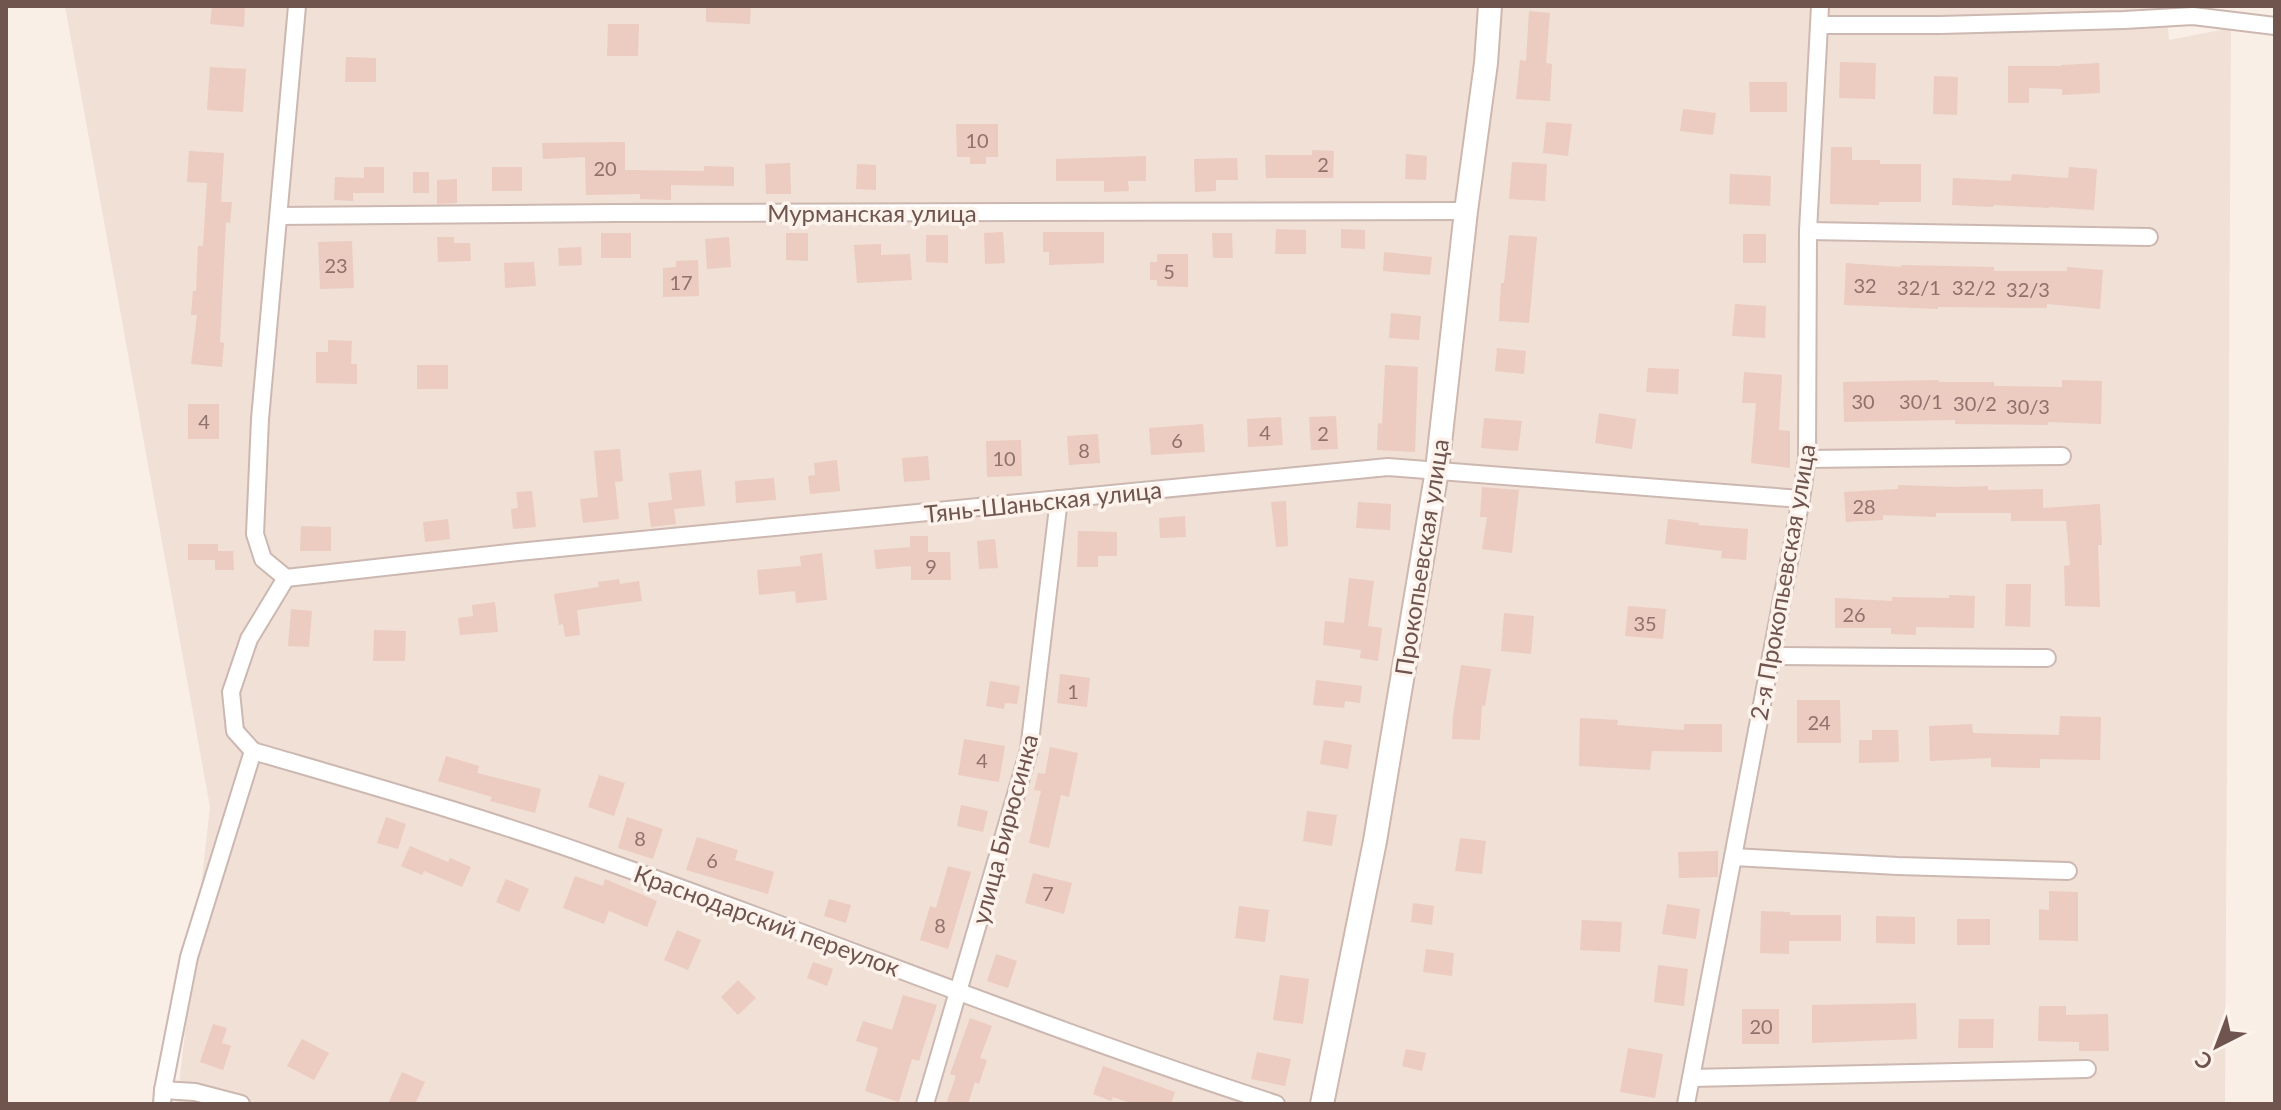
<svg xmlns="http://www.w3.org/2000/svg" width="2281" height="1110" font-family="Lato,sans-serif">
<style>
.residential{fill:#f0e0d5}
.building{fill:#eccbc1}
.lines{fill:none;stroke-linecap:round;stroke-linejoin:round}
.street-casing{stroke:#ccb8b1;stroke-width:20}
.secondary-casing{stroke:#ceb7ae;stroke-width:26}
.street{stroke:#fff;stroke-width:16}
.secondary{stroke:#fff;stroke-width:22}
.labels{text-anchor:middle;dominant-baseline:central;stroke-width:7;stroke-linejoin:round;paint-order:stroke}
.number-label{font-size:20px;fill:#8f726b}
.street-label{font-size:24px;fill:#70544e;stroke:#fdf3ec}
</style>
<rect width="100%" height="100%" fill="#faefe6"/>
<polygon class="residential" points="65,6 2166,6 2169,40 2231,28 2225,1104 177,1104 210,807"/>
<g class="building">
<polygon points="212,6 245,6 244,27 210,24"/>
<polygon points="706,6 751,6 750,24 706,22"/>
<polygon points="1529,11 1550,13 1546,63 1552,64 1550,101 1516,99 1520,60 1526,61"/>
<polygon points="608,24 639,24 638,56 607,56"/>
<polygon points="346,57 376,58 376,82 345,82"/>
<polygon points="1840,62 1876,63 1875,99 1839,98"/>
<polygon points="2099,63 2100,93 2062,95 2062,89 2029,88 2029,103 2008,103 2008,66 2061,66 2061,65"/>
<polygon points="210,67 246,69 243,112 207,110"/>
<polygon points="1934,76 1958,77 1957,115 1933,114"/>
<polygon points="1749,82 1787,82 1787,112 1750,112"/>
<polygon points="1683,109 1716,113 1713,135 1680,131"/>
<polygon points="1546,122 1572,124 1568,156 1543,153"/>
<polygon points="956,124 998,124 998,157 986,157 986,164 970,164 970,157 957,157"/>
<polygon points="625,142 625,170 704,171 704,166 734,167 734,186 671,185 671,200 640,199 640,194 586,195 585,157 543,159 542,143"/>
<polygon points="1831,147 1852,147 1852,160 1880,160 1880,164 1921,164 1921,202 1879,202 1879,205 1830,204"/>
<polygon points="1312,150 1334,151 1333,178 1266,178 1265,155 1312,155"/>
<polygon points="189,151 224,153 221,202 232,202 230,223 226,222 220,342 224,343 222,367 191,364 197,315 191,315 193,291 196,291 198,246 203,246 207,183 187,182"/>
<polygon points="1406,154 1427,156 1426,180 1405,179"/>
<polygon points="1146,156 1146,181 1128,181 1129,191 1104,192 1104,181 1056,181 1056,159"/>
<polygon points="1237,158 1238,180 1216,180 1216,191 1195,192 1194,159"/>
<polygon points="1512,162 1547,164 1545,201 1509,199"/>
<polygon points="790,163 791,194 766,194 765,164"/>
<polygon points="857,164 876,165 876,190 856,189"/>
<polygon points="364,167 384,167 384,193 353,193 353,201 334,200 335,177 364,178"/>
<rect x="492" y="167" width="30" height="24"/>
<polygon points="2069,167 2097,169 2094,210 2049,207 2049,208 1994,205 1993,207 1952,205 1953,178 2011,181 2012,174 2068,178"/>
<rect x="413" y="172" width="16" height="21"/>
<polygon points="1730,174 1771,176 1770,206 1729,204"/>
<polygon points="457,179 457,203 437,204 437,180"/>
<polygon points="1276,229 1306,230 1306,254 1275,254"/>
<polygon points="1341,229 1365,230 1365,249 1341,248"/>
<polygon points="1003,232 1005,263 985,264 984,233"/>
<polygon points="1043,232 1104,232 1104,263 1049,265 1049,252 1043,252"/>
<rect x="601" y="233" width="30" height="25"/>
<polygon points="786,233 808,233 808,261 786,260"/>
<polygon points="1212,233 1232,233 1233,258 1213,258"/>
<rect x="1743" y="234" width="23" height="29"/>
<polygon points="926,235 948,235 948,263 926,262"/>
<polygon points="1509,235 1537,237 1529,323 1499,321 1501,283 1504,283"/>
<polygon points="437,237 454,237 454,243 470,243 471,261 438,262"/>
<polygon points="729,237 731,267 707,269 705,239"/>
<polygon points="352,241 354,288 320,289 318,242"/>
<polygon points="881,244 881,255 910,254 912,280 857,283 854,245"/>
<polygon points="581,247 582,265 559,266 558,248"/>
<polygon points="1384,252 1432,257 1430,275 1383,271"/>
<polygon points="1157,254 1188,254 1188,287 1157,286 1157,280 1150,280 1150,262 1157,262"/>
<polygon points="698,260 699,296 663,297 663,268 676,267 676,261"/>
<polygon points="534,262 536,286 505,288 504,263"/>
<polygon points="1846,263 1901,267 1901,265 1994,267 1994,271 2067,271 2067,267 2103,270 2100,309 2047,304 2047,308 1938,307 1938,309 1844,305"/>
<polygon points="1735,304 1766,306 1765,338 1732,336"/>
<polygon points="1391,313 1421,316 1419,340 1389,338"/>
<polygon points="328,340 352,341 351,364 357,364 357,384 316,383 316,352 328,352"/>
<polygon points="1497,348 1526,351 1524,374 1495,371"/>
<rect x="417" y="365" width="31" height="24"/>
<polygon points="1385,365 1418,367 1415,452 1377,450 1378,423 1382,424"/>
<polygon points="1648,368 1679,369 1678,394 1646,392"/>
<polygon points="1744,372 1782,375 1779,430 1790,431 1790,468 1751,463 1756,403 1742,403"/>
<polygon points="1939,380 1939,382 1994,382 1994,386 2062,387 2062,380 2102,381 2101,424 2048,422 2048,425 1955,424 1955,420 1844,422 1843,382"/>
<rect x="188" y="404" width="31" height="35"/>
<polygon points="1599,413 1636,419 1632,449 1595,443"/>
<polygon points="1336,416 1338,449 1311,450 1309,417"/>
<polygon points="1281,417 1283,445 1248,447 1247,419"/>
<polygon points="1484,418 1522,421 1518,451 1481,448"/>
<polygon points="1203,424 1205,452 1151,455 1149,428"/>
<polygon points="1098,434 1100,463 1069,465 1067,436"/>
<polygon points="1021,440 1022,476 987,477 986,441"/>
<polygon points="620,449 623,481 615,482 619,519 583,523 580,499 598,497 594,451"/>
<polygon points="928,456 930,480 904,482 902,458"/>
<polygon points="837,460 840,491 810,494 808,476 815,475 814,463"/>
<polygon points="701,470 705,506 674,509 676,524 651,527 648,503 672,500 669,473"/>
<polygon points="774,478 776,500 736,503 735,481"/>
<polygon points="1898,485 1956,487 1988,486 1988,490 2043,489 2043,508 2100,504 2102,545 2098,545 2100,607 2065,606 2064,566 2070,565 2066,521 2011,521 2011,513 1936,513 1936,517 1883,515 1883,520 1846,522 1844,492 1898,489"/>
<polygon points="1482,487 1519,490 1512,553 1482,549 1487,517 1480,517"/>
<polygon points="532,491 536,527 513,529 511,509 518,508 516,492"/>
<polygon points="1286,501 1288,546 1276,547 1271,502"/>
<polygon points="1358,502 1391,504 1390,530 1356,528"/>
<polygon points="1185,516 1186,537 1160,538 1159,518"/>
<polygon points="448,519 450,539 425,542 423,522"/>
<polygon points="1668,519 1699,523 1698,525 1748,529 1746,560 1721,558 1722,551 1665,544"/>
<polygon points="301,526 331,527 331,551 300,551"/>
<polygon points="1078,531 1117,532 1117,556 1098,556 1098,567 1077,567"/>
<polygon points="910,536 928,536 928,552 950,552 951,580 911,580 911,566 876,569 874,550 910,547"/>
<polygon points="995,539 998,568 979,569 977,541"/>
<polygon points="188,544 218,544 218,551 233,551 234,570 215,570 215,560 188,560"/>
<polygon points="822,553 827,600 796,603 795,591 759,595 757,570 801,566 800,556"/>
<polygon points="1349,578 1374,581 1368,626 1382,628 1378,661 1360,658 1361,650 1323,645 1325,621 1344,623"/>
<polygon points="619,579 620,584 639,581 642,601 577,610 580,635 565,637 563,624 559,625 554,594 599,587 598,582"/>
<polygon points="2006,584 2031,584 2030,627 2005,626"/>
<polygon points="1949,595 1975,596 1974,628 1916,627 1916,635 1891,634 1891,628 1835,628 1835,598 1892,601 1892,597 1949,598"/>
<polygon points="495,602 498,632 460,635 458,618 473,616 472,605"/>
<polygon points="1628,606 1666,609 1663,639 1625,636"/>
<polygon points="291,609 312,611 309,647 288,646"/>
<polygon points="1504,613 1534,616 1531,654 1501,651"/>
<polygon points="374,630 406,631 405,661 373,661"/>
<polygon points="1461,665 1491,669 1485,706 1482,705 1480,740 1452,739 1453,716"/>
<polygon points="1060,674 1090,678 1087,707 1057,703"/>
<polygon points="1316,680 1362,686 1360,703 1345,701 1344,708 1313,705"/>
<polygon points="990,681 1020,686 1017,704 1005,703 1004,709 986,706"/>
<polygon points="1797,700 1840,700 1841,743 1797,743"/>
<polygon points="2060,716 2101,717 2100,760 2040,759 2040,768 1991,767 1991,758 1930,761 1929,726 1972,724 1973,733 2059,735"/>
<polygon points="1580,718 1618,720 1617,725 1684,730 1684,724 1722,724 1722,752 1652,751 1650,770 1579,766"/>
<polygon points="1872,730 1898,730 1899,762 1859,763 1859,740 1872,740"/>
<polygon points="964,739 1005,746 999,782 958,775"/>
<polygon points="1324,740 1352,745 1348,769 1320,764"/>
<polygon points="1050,747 1078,753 1069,797 1061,795 1049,848 1029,843 1041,791 1034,790 1038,773 1045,774"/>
<polygon points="446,756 479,766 477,773 541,789 535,813 490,801 492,797 438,781"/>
<polygon points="599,775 625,783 614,816 588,807"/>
<polygon points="961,805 988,811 983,832 957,826"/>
<polygon points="1307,811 1337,815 1332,846 1303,841"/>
<polygon points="386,817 406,824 398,849 377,843"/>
<polygon points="627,817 663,829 653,859 618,848"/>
<polygon points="697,837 738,850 735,860 774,872 768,894 686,870"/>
<polygon points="1460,838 1486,841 1482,874 1455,871"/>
<polygon points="410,846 448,862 450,858 471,867 462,887 424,871 422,875 401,866"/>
<polygon points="1718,851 1718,877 1679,878 1678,852"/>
<polygon points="948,866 971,872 948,949 920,940 930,906 936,908"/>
<polygon points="1033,873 1072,883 1064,914 1025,903"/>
<polygon points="575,876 603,886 605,879 657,901 647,927 609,911 604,924 563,908"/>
<polygon points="506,879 529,889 519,912 496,902"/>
<polygon points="2049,891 2078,892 2078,941 2039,940 2039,909 2049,910"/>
<polygon points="829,899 851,905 846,923 824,916"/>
<polygon points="1413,903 1434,906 1432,925 1411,922"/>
<polygon points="1667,904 1700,909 1696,939 1662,934"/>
<polygon points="1239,906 1269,910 1265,942 1235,938"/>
<polygon points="1761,911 1790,912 1790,915 1841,915 1841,941 1789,941 1789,954 1760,953"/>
<polygon points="1876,916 1915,917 1915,944 1876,943"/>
<rect x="1957" y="919" width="33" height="26"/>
<polygon points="1582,920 1622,922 1620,952 1580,950"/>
<polygon points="677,930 701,940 688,970 664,960"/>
<polygon points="1426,949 1454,953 1452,976 1423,972"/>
<polygon points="996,954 1017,961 1008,988 987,981"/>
<polygon points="813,962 833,969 827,986 807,978"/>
<polygon points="1658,965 1688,969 1684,1006 1654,1002"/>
<polygon points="1280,975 1309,979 1303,1024 1273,1020"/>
<polygon points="738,980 756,998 738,1015 721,997"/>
<polygon points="903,995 937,1005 919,1061 912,1059 899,1102 865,1091 878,1048 856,1041 863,1021 892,1030"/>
<polygon points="1916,1003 1917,1039 1812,1043 1812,1005"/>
<polygon points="2039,1006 2066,1006 2066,1015 2108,1014 2109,1051 2079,1051 2079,1042 2038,1041"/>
<rect x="1742" y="1009" width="37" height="35"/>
<polygon points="970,1018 992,1026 980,1058 987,1060 979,1084 975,1082 968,1104 946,1104 956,1076 950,1074"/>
<polygon points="1959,1019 1994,1019 1993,1048 1958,1048"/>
<polygon points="213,1024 227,1028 222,1043 231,1046 223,1070 200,1062"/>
<polygon points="302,1039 329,1053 314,1080 287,1066"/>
<polygon points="1628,1048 1663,1054 1655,1098 1620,1092"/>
<polygon points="1406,1049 1426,1053 1422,1071 1402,1066"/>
<polygon points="1257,1052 1291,1059 1285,1086 1251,1079"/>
<polygon points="1103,1066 1175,1092 1171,1104 1133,1104 1113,1097 1111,1101 1093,1094"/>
<polygon points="402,1072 425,1082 415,1104 388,1104"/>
</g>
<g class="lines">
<g class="street-casing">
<g id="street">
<polyline points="1820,25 1940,25 2124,20 2193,16 2275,26"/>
<polyline points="279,216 615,213 1466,211"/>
<polyline points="1808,231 2149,237"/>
<polyline points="1807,459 2062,456"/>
<polyline points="286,578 518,552 1388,467 1801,499"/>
<polyline points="1771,656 2047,658"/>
<path d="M253,751c116,34 233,67 347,108 226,80 448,171 676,245"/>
<polyline points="1733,857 1898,866 2068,871"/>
<polyline points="1691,1078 2087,1069"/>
<polyline points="163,1090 195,1092 241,1104"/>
<polyline points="162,1104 163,1090 189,957 253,751 235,731 231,692 249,639 286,578 263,559 255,534 260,419 297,6"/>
<polyline points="925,1104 1029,750 1059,499"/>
<polyline points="1686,1104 1801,499 1807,459 1808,231 1820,6"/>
</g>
</g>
<g class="secondary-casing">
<polyline id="secondary" points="1322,1104 1375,841 1437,470 1466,211 1486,63 1490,6"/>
</g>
<use href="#street" class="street"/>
<use href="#secondary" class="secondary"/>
</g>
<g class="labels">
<g class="number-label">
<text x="977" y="140">10</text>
<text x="1323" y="164">2</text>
<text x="605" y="168">20</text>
<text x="336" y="265">23</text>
<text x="1169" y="271">5</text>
<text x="681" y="282">17</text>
<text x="1865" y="285">32</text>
<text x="1919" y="287">32/1</text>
<text x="1974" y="287">32/2</text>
<text x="2028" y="289">32/3</text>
<text x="1863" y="401">30</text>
<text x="1921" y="401">30/1</text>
<text x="1975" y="403">30/2</text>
<text x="2028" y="406">30/3</text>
<text x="204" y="421">4</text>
<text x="1265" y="432">4</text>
<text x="1323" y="433">2</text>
<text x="1177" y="440">6</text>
<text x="1084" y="450">8</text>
<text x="1004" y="458">10</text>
<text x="1864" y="506">28</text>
<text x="931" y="566">9</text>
<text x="1854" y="614">26</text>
<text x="1645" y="623">35</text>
<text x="1073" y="691">1</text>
<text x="1819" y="722">24</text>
<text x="982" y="760">4</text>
<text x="640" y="838">8</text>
<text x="712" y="860">6</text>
<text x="1048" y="893">7</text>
<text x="940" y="925">8</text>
<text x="1761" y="1026">20</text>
</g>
<g class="street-label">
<text x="872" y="212">Мурманская улица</text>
<text transform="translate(1043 501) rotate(-6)">Тянь-Шаньская улица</text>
<text transform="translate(1421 557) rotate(-81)">Прокопьевская улица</text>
<text transform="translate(1782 582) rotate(-80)">2-я Прокопьевская улица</text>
<text transform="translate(1004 829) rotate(-75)">улица Бирюсинка</text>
<text transform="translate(767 920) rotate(20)">Краснодарский переулок</text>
</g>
</g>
<rect width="2281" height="1110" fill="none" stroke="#70544e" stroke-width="16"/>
<g transform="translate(2217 1046) rotate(222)" stroke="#fdf3ec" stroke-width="6" paint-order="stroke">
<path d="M0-6L14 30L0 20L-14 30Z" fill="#70544e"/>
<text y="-12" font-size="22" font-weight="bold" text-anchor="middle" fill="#70544e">С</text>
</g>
</svg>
